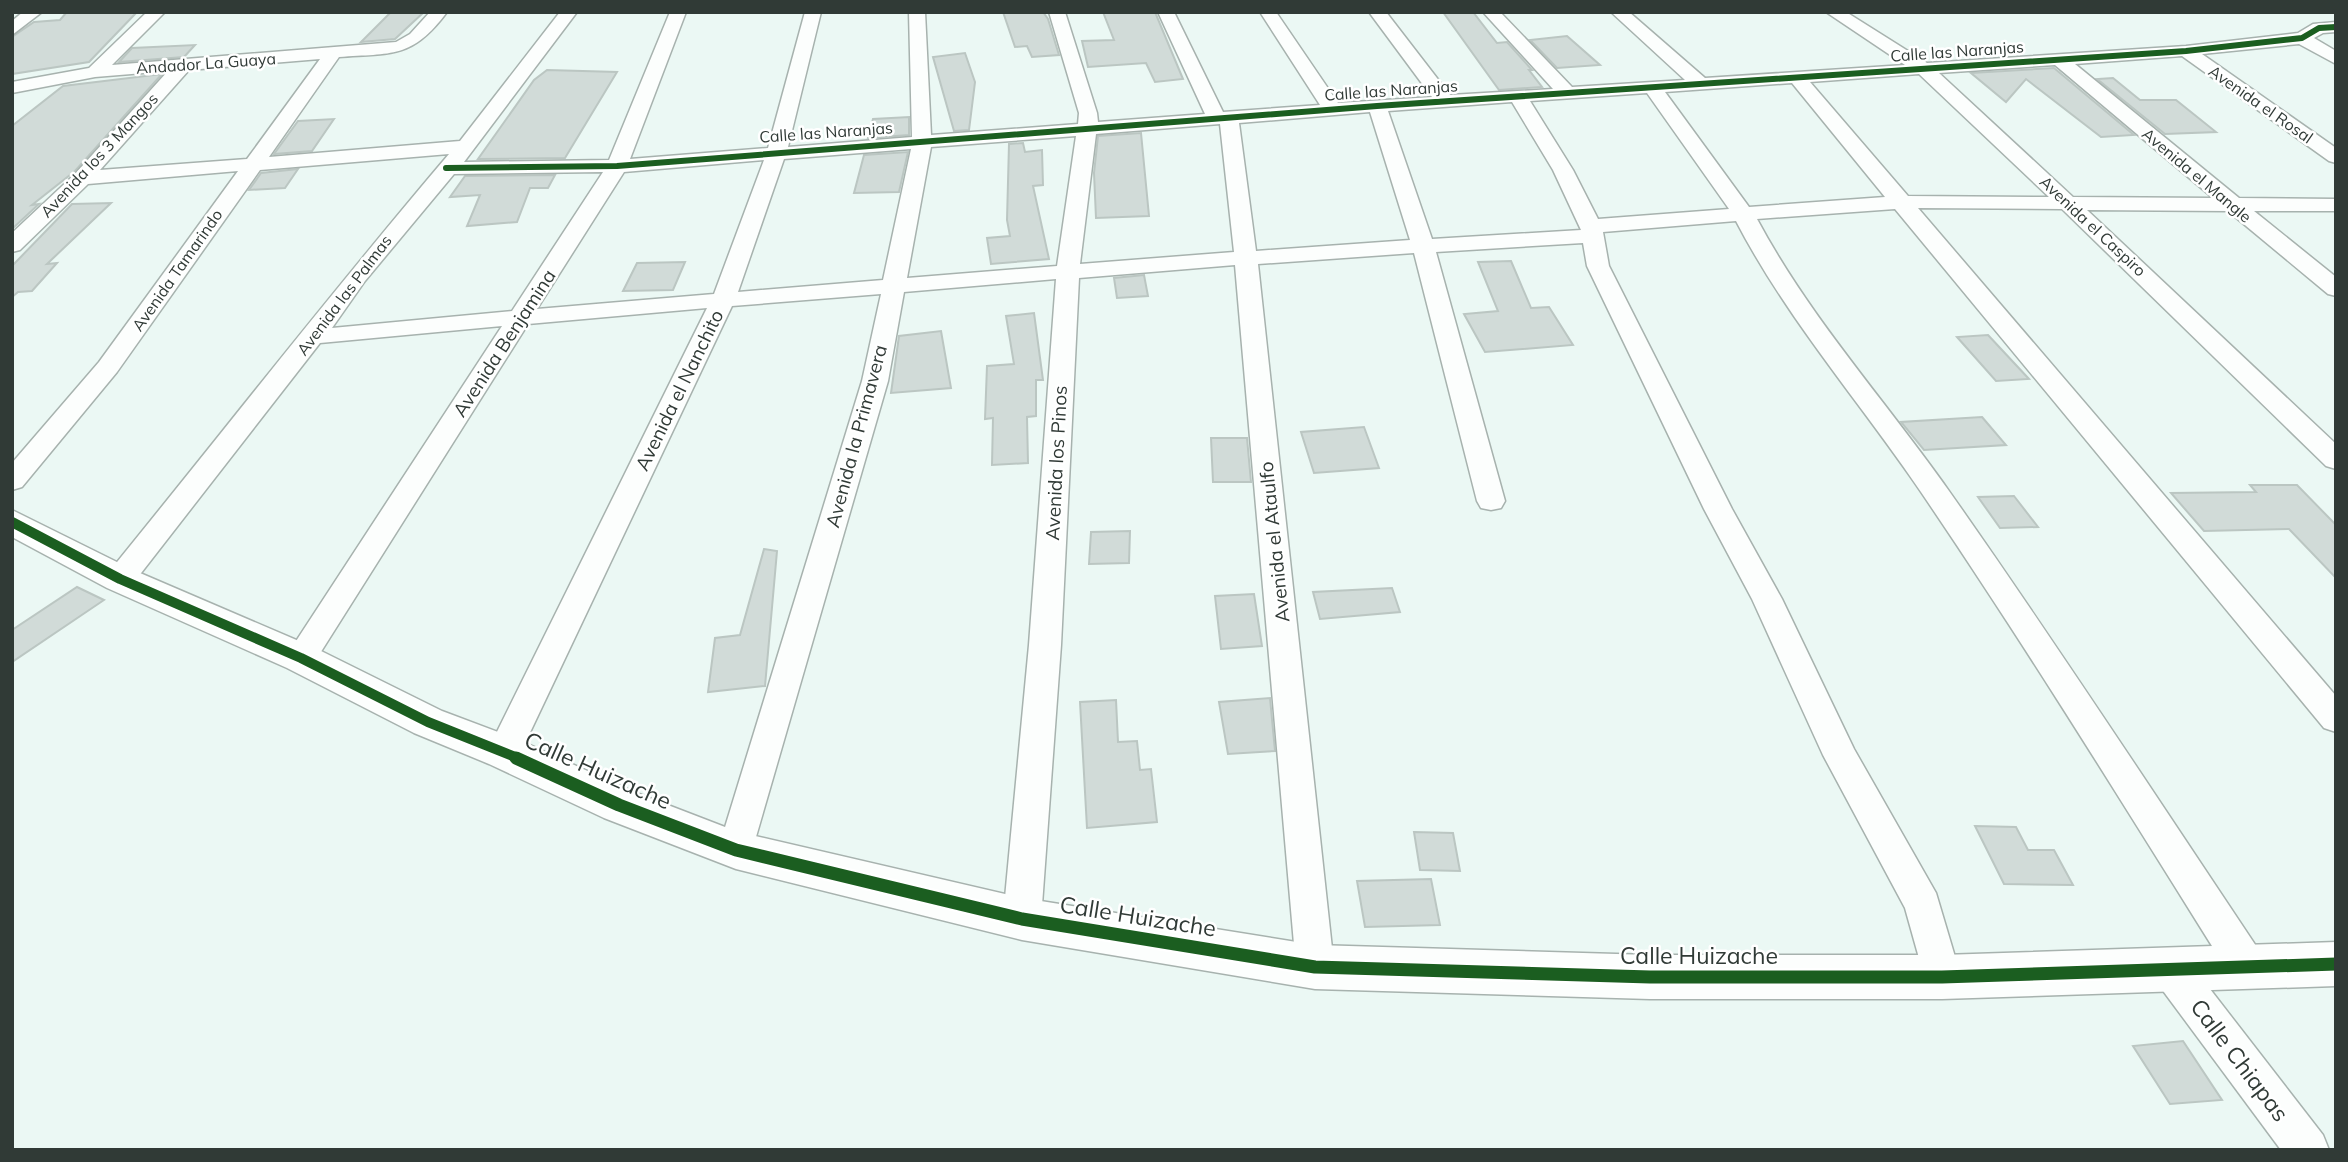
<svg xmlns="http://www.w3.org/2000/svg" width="2348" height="1162" font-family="Mulish,sans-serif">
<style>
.building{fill:#d1dbd8;stroke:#bbc6c2;stroke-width:2}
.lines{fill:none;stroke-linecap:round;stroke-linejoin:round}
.minor-casing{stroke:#a7b2ae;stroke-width:3}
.tertiary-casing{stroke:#a7b2ae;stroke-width:3}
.minor{fill:#fcfefd;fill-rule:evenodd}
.tertiary{fill:#fcfefd;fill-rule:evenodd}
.cycleway-far2-casing{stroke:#fff;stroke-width:9}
.cycleway-far1-casing{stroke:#fff;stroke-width:15}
.cycleway-casing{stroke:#fff;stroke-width:18}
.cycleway-far2{stroke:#1b5e20;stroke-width:6}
.cycleway-far1{stroke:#1b5e20;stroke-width:10}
.cycleway{stroke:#1b5e20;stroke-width:13}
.labels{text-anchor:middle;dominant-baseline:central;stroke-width:5;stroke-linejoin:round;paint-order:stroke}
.far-street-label{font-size:16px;fill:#303a36;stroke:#fff}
.street-label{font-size:19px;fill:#303a36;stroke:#fff}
.near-street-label{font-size:23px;fill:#303a36;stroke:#fff}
</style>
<rect width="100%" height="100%" fill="#ebf8f4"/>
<g class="building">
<polygon points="137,12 89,62 12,74 12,37 34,22 60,20 66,13"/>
<polygon points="391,12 424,12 395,39 361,42"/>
<polygon points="1003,12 1043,12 1048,19 1059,55 1032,57 1027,46 1015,47"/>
<polygon points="1103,12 1155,12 1183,79 1155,82 1146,63 1088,67 1082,41 1114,40"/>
<polygon points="1443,12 1473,12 1497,43 1507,42 1532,70 1529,70 1542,87 1499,90"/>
<polygon points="1567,36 1600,65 1557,68 1530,40"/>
<polygon points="195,45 184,57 119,62 132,48"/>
<polygon points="965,53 975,82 969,130 954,131 933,57"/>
<polygon points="2054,68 2134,135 2101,137 2026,79 2006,102 1971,73"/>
<polygon points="547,70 617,72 565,158 478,159 534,80"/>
<polygon points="162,74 75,171 32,205 39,204 12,229 12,126 63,86"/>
<polygon points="2113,78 2140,100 2176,100 2216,132 2165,134 2097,79"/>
<polygon points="909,117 909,135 868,138 873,119"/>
<polygon points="334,119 312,151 274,154 298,121"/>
<polygon points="1141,133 1149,216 1096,218 1094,173 1098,136"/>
<polygon points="1023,143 1025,152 1042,150 1043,185 1033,186 1049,259 991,264 987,238 1010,236 1007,220 1009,144"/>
<polygon points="908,152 899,192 854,193 864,155"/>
<polygon points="298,169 285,188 249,190 261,173"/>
<polygon points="555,175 548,188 530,188 517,222 467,226 480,195 450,197 465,176"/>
<polygon points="111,203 47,264 57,263 32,291 18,292 12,297 12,266 72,204"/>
<polygon points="1511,261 1531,308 1549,307 1573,345 1485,352 1464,314 1498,311 1478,262"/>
<polygon points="685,262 673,290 623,291 637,263"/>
<polygon points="1144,275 1148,296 1117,298 1114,278"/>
<polygon points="1034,313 1043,380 1036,380 1036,416 1027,417 1028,463 992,465 993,418 985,419 987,366 1014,364 1006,316"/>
<polygon points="941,331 951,388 891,393 899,336"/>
<polygon points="1988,335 2029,379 1996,381 1957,337"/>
<polygon points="1982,417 2006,445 1924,450 1901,422"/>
<polygon points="1364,427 1379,468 1314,473 1301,432"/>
<polygon points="1211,438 1247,438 1251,482 1213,482"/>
<polygon points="2250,485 2297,485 2336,525 2336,578 2289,529 2204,531 2171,493 2256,492"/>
<polygon points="2014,496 2038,527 2000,528 1978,497"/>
<polygon points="1130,531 1129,563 1089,564 1091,532"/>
<polygon points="764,549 777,551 765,686 708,692 715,638 740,635"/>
<polygon points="77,587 104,600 12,662 12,630"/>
<polygon points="1392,588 1400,612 1320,619 1313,592"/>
<polygon points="1254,594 1262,646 1221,649 1215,596"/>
<polygon points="1270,698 1275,751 1228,754 1219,702"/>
<polygon points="1116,700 1118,742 1137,741 1140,770 1151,769 1157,822 1087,828 1080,702"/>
<polygon points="1975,826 2016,827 2028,850 2054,850 2073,885 2004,884"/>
<polygon points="1414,832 1453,833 1460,871 1420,870"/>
<polygon points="1431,879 1440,925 1365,927 1357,881"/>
<polygon points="2183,1041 2222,1100 2170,1104 2133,1046"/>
</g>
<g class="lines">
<g class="minor-casing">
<g id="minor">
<polygon points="23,12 42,12 12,35 12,21"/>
<path d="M147,12h18l-53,53 284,-23 14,-8 20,-22h17c-35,47 -55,41 -108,45l-70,100 191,-16 100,-129h17l-113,150 145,-2 61,-148h16l-56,147 138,-11 37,-136h16l-33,135 124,-10 -3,-125h16l6,123 147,-11 1,-11 -30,-101h16l32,101 1,9 107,-8 -47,-102h16l49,100 97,-7 -60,-93h16l62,91 94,-6 -63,-85h17l64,83 103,-6 -70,-77h17l72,75 113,-7 -74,-68h18l76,66 200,-13 -79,-53h20l81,51 259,-17 112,-13 15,-9 23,-2v10l-13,1 -9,5 22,13v13l-37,-20 -97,10 134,94v15l-7,-2 -147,-105 -107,8 164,134 97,1v12h-82l82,66v19l-8,-2 -100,-83 -141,-1 249,234v25l-10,-3 -264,-257 -144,-1 418,488v36l-12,-4 -429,-519 -138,10c53,99 128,181 192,272 107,152 208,307 311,461l5,13 -5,13 -14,5 -14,-5c-102,-163 -203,-327 -311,-486 -62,-91 -134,-173 -185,-271l-133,11 6,34 123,243 50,90 72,150 82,144 25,84 -5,13 -14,5 -14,-5 -23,-82 -82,-153 -71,-156 -48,-90 -117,-243 -4,-23 -147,9 69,249 -4,7 -10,2 -10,-2 -4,-7 -63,-248 -156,11 76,703 -5,13 -14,5 -14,-5 -5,-13 -61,-702 -156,13 -18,367 -20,274 -6,12 -13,5 -13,-5 -6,-12 26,-274 27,-366 -152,13 -16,89 -139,480 -13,4 -13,-4 -5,-11 144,-469 19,-87 -149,12 -216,456 -12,4 -12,-4 -5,-10 220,-444 -179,16 -216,342 -11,4 -11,-4 -5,-8 217,-332 -182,17 -189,243 -11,3 -11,-3 -4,-7 4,-7c113,-139 225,-283 340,-418l-189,16 -143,202 -95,115 -10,3v-27l87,-101 139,-191 -150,13 -68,66 -8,2v-19l63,-59 93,-103 -73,6 -83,16v-11l77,-14zM320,59l-73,100 -147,11 89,-100zM2055,65l158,133 -140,-1 -134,-124zM1919,74l130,123 -141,-1 -98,-114zM1792,83l93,114 -136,10 -84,-115zM1647,93l82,116 -131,10 -25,-49 -43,-69zM1512,102l41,68 28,60 -149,9 -44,-128zM1370,112l40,128 -154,11 -17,-128zM1220,124l14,128 -154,12 16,-130zM1076,136l-19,130 -150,12 24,-131zM911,149l-28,131 -145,12 46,-133zM764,160l-50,134 -177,15 87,-137zM603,172l-91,139 -180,17 33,-47 89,-107z"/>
<polygon points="2172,953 2186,958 2323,1135 2329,1150 2281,1150 2158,984 2153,971 2158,958"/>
</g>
</g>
<g class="tertiary-casing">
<polygon id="tertiary" points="12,510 133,570 315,648 442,711 519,740 634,792 738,832 1022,898 1315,945 1650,955 1942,955 2336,942 2336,986 1942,999 1650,999 1315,989 1022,940 736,869 604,818 489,764 414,733 287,668 107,588 12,537"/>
</g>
<use href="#minor" class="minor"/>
<use href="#tertiary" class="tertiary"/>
<g class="cycleway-far2-casing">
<polyline id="cycleway-far2" points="446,168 617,166 1377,106 2186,51 2302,38 2319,28 2336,27"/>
</g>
<g class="cycleway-far1-casing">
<polyline id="cycleway-far1" points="12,522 120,579 301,658 428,722 520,759"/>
</g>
<g class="cycleway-casing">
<polyline id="cycleway" points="516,758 619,805 736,850 1022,919 1315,967 1650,977 1942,977 2336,964"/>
</g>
<use href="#cycleway-far2" class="cycleway-far2"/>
<use href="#cycleway-far1" class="cycleway-far1"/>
<use href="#cycleway" class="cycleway"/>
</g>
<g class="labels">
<g class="far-street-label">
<text transform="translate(1957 51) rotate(-4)">Calle las Naranjas</text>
<text transform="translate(206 63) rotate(-4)">Andador La Guaya</text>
<text transform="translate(1391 90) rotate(-4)">Calle las Naranjas</text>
<text transform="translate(2261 104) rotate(35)">Avenida el Rosal</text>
<text transform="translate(826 132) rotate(-4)">Calle las Naranjas</text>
<text transform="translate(99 155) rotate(-47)">Avenida los 3 Mangos</text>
<text transform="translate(2197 175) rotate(40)">Avenida el Mangle</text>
<text transform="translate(2093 226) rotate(43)">Avenida el Caspiro</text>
<text transform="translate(177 270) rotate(-55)">Avenida Tamarindo</text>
<text transform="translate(344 295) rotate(-53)">Avenida las Palmas</text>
</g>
<g class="street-label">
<text transform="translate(504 343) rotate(-57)">Avenida Benjamina</text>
<text transform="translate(679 390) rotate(-64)">Avenida el Nanchito</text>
<text transform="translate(856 436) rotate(-75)">Avenida la Primavera</text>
<text transform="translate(1056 463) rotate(-87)">Avenida los Pinos</text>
<text transform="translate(1274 542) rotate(-96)">Avenida el Ataulfo</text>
</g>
<g class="near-street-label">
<text transform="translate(598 770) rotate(24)">Calle Huizache</text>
<text transform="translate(1138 916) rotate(9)">Calle Huizache</text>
<text x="1699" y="955">Calle Huizache</text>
<text transform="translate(2240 1060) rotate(53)">Calle Chiapas</text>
</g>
</g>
<rect width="2348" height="1162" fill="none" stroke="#303a36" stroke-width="28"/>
</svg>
